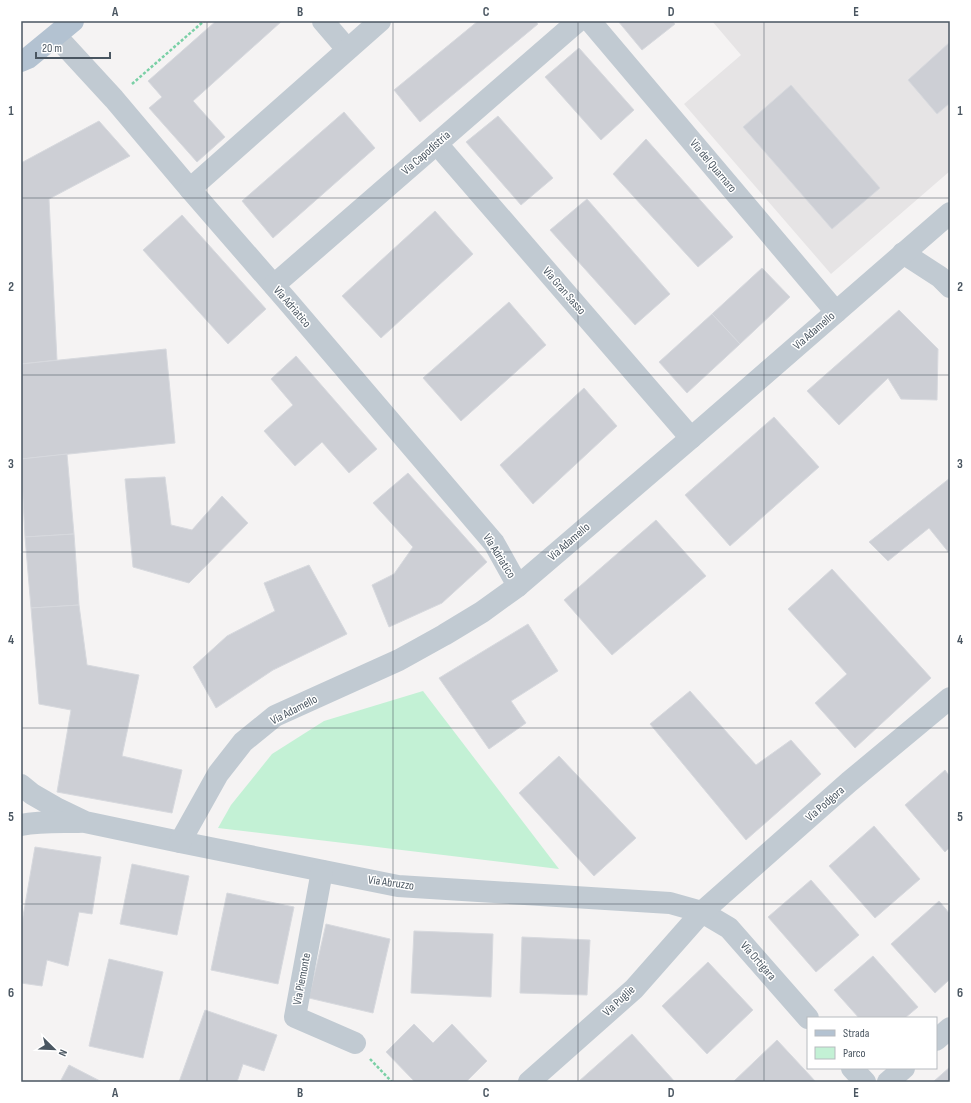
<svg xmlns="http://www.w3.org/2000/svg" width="971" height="1103" font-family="'Sofia Sans Condensed',sans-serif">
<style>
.education{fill:#e6e4e5}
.green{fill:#c3f1d5}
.building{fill:#cdcfd5;stroke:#d7d9de}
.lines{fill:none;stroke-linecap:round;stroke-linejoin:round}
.path{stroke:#7ad0a6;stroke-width:2.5;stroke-dasharray:3 2;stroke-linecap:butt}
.minor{stroke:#c1cad2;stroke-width:22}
.major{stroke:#b3c2d1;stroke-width:22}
.grid{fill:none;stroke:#4a5661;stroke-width:1;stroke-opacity:0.55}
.labels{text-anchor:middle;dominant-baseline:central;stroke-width:3;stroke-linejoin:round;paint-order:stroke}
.street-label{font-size:12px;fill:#4a5661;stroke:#fff}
.neatline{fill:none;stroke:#4a5661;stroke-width:1.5}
.grid-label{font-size:13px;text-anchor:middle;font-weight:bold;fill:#4a5661}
</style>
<rect width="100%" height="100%" fill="#f5f3f3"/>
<polygon class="education" points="712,21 950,21 950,171 831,274 684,104 741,55"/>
<polygon class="green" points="423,691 559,869 218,828 231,805 272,754 324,721"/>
<g class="building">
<polygon points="216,21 282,21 193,101 225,137 197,162 149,108 162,97 148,81"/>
<polygon points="478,21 535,21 538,24 420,122 394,90"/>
<polygon points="618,21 672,21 675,24 642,50"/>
<polygon points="950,42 950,103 937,114 908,80"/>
<polygon points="579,48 634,110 601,140 545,77"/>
<polygon points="791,85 880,188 832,229 743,127"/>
<polygon points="344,112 375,148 273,238 242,201"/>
<polygon points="498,116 553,178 521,205 466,142"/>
<polygon points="99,121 130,156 49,199 57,360 21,364 21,163"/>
<polygon points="646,139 733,237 698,267 613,174"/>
<polygon points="587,199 670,294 635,325 550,230"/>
<polygon points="435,211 473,254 381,338 342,296"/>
<polygon points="182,215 266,309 228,344 143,250"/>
<polygon points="762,268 790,297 740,344 712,314"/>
<polygon points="509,302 546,345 461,421 423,378"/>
<polygon points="899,310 938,349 937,400 901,399 888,378 839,425 807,391"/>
<polygon points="712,314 740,344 687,393 659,362"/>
<polygon points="166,349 175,443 21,459 21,364"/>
<polygon points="296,356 377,449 349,473 322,442 295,466 264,431 293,405 271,379"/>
<polygon points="584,388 617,426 533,504 500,465"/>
<polygon points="774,417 819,467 730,546 685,495"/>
<polygon points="67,454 74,534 25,537 21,459"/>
<polygon points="408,473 487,562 442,603 389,627 372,585 394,574 413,547 373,503"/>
<polygon points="165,477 171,525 192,530 222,496 248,523 189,583 133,567 125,479"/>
<polygon points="950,478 950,554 929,528 888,561 869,542"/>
<polygon points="656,520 706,576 612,655 564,600"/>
<polygon points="74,534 79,605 31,608 25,537"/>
<polygon points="309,565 347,634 273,670 216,708 193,667 227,636 275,611 264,583"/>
<polygon points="832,569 931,678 855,748 815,703 847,674 788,609"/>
<polygon points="79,605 87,665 139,675 122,756 182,770 172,813 57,792 71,710 39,704 31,608"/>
<polygon points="528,624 558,671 511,701 526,723 489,749 439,678"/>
<polygon points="690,691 756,765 791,740 821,774 746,840 650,724"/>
<polygon points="559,756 636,838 594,876 519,793"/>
<polygon points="945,770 950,777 950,847 945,852 905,805"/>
<polygon points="874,826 920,879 875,918 829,866"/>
<polygon points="35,847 101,857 92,914 79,912 68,966 47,960 42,986 21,983 21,928"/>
<polygon points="132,864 189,876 177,935 120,924"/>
<polygon points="811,880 859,935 816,972 768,917"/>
<polygon points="227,893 294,907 278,984 211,970"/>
<polygon points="939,901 950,914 950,979 935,993 891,944"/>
<polygon points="326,924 390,939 373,1013 309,998"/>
<polygon points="414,931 493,934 491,997 411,993"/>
<polygon points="522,937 590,940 587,995 520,993"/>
<polygon points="873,956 918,1007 905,1018 859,1018 834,990"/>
<polygon points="109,959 163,972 143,1058 89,1046"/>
<polygon points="708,962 753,1010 707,1054 662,1006"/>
<polygon points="205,1010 277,1035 264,1071 243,1064 237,1082 179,1082"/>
<polygon points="414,1024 433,1043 452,1024 487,1061 466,1082 415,1082 386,1052"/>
<polygon points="632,1034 675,1082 578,1082"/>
<polygon points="777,1040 816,1082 733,1082"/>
<polygon points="69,1065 102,1082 60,1082"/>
<polygon points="950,1067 950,1082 933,1082"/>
</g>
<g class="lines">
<g class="path">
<polyline points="132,84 204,21"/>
<polyline points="370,1059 392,1082"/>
</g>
<g class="minor">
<polyline points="323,21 347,49"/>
<polyline points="590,21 836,312"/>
<polyline points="56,36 114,99 190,189 290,304 494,543 518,586"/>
<polyline points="437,144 691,438"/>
<polyline points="190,189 380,21"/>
<polyline points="903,253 940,277 950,287"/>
<polyline points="274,285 578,21"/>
<polyline points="21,785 32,794 58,809 85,822 180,842 398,886 670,903 702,912 729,928 808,1018"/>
<path d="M21,825c19,-4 39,-3 58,-3"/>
<polyline points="180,842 218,774 243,742 275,716 399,660 444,635 482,612 518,586 691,438 950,213"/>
<polyline points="322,871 295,1017 355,1043"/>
<polyline points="936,1040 950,1028"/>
<polyline points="852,1068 865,1082"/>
<polyline points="529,1082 634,989 702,912 849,782 950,698"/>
<polyline points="888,1082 904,1068"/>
</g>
<polyline class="major" points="21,61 28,58 73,21"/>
</g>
<path class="grid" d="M207,21v1061M393,21v1061M578,21v1061M764,21v1061M21,198h929M21,375h929M21,552h929M21,728h929M21,904h929"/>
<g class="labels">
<g class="street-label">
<text transform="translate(426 153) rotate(-41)">Via Capodistria</text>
<text transform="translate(713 166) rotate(50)">Via del Quarnaro</text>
<text transform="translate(564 291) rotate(49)">Via Gran Sasso</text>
<text transform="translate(292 307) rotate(49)">Via Adriatico</text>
<text transform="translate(814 331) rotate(-41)">Via Adamello</text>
<text transform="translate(569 542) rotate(-41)">Via Adamello</text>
<text transform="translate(499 556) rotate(58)">Via Adriatico</text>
<text transform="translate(294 710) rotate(-27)">Via Adamello</text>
<text transform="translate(825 804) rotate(-41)">Via Podgora</text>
<text transform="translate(391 883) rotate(8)">Via Abruzzo</text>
<text transform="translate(758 961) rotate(49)">Via Ortigara</text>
<text transform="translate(302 979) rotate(-79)">Via Piemonte</text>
<text transform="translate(619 1001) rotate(-43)">Via Puglie</text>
</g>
</g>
<rect width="971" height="1103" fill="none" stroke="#ffffff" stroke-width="44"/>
<rect x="807" y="1017" width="130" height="52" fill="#ffffff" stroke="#b7bbc0"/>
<rect x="815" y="1030" width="20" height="6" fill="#b3c2d1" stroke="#b7bbc0"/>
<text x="843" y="1037" font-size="12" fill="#4a5661">Strada</text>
<rect x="815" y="1047" width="20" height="12" fill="#c3f1d5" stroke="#b7bbc0"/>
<text x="843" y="1057" font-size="12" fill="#4a5661">Parco</text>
<g transform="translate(54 1049) rotate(113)" stroke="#ffffff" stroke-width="3" paint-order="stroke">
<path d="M0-3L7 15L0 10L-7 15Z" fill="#4a5661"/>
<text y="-6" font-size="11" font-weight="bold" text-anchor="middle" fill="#4a5661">N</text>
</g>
<path d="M36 52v6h74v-6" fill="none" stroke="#4a5661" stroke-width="2"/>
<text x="42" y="52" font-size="12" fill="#4a5661" stroke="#ffffff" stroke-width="3" paint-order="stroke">20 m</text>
<rect x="22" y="22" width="927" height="1059" class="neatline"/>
<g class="grid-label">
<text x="115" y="16">A</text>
<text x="300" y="16">B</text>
<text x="486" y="16">C</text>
<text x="671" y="16">D</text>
<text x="856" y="16">E</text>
<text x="11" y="115">1</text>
<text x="960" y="115">1</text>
<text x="11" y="291">2</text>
<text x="960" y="291">2</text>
<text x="11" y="468">3</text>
<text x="960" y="468">3</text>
<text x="11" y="644">4</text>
<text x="960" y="644">4</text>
<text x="11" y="821">5</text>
<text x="960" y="821">5</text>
<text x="11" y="997">6</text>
<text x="960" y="997">6</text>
<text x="115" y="1097">A</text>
<text x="300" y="1097">B</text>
<text x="486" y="1097">C</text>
<text x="671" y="1097">D</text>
<text x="856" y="1097">E</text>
</g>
</svg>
